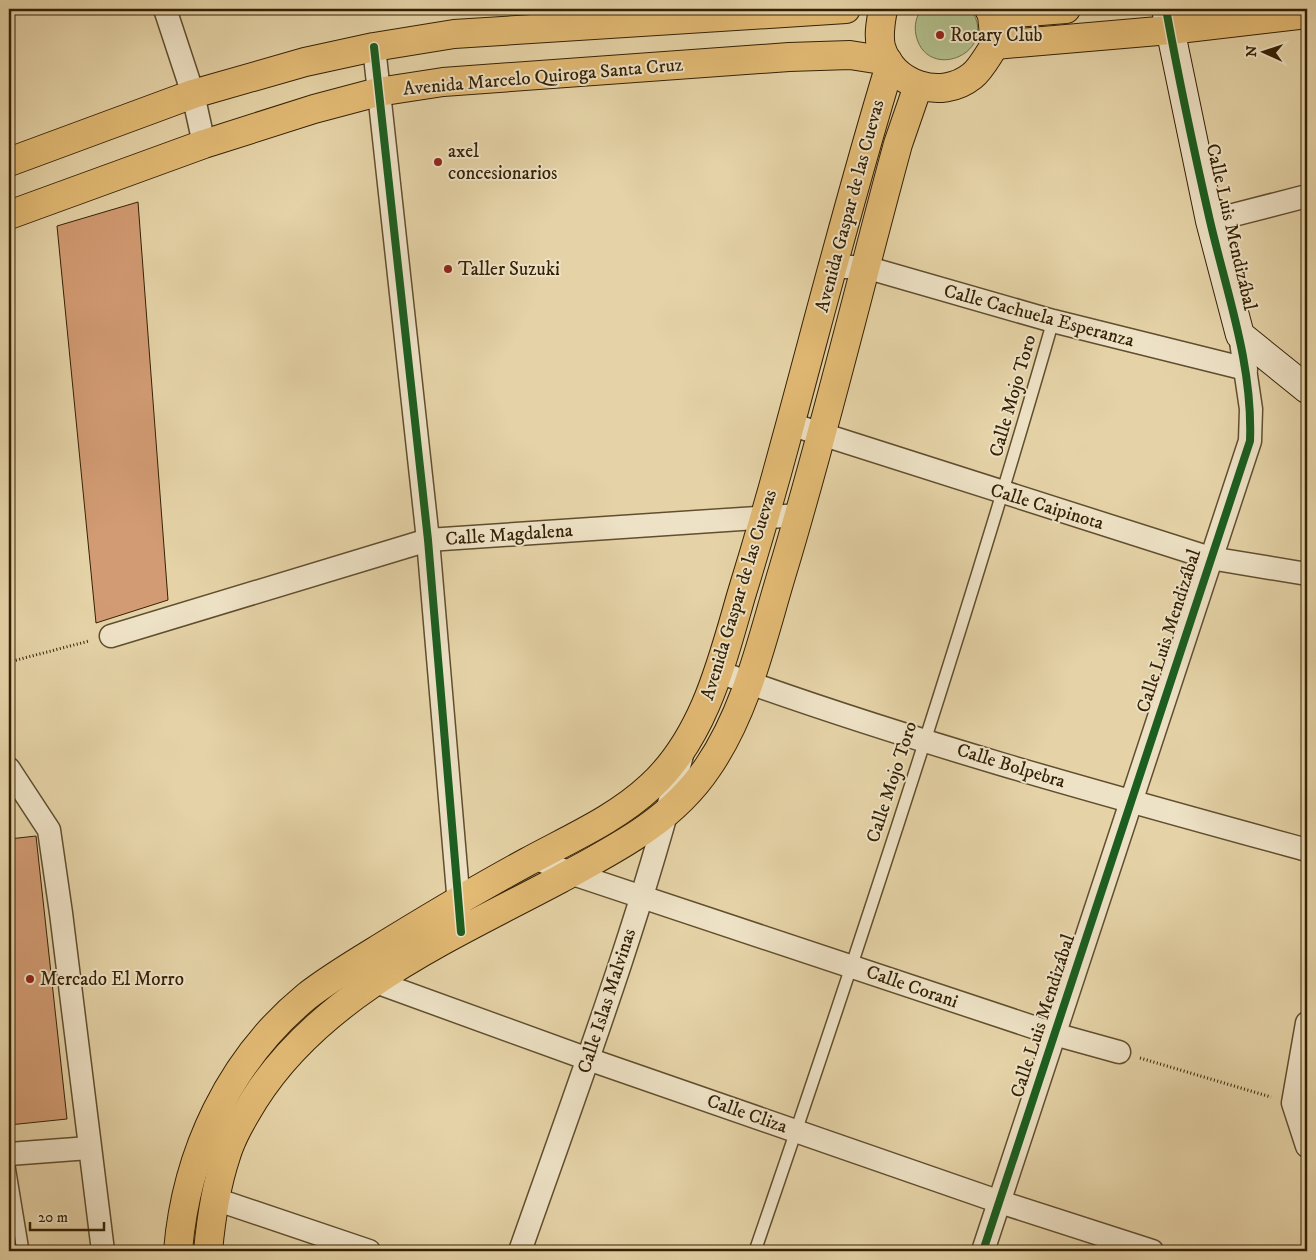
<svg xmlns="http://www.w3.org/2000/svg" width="1316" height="1260" font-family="'IM FELL DW Pica',serif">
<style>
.green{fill:#b1bd8a;stroke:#726f48}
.building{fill:#d29b73;stroke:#342105}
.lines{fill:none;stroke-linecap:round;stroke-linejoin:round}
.lane-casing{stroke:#604e2e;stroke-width:14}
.street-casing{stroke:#604e2e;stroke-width:25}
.secondary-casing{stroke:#342105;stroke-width:30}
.primary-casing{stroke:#342105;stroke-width:30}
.highway-casing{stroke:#342105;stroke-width:30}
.path{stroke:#342105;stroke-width:3;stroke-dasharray:1 2.5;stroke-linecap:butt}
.lane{stroke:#eee2c6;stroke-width:11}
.street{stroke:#eee2c6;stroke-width:22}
.secondary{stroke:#eee2c6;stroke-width:28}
.primary{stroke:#e2ba74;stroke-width:28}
.highway{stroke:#e2ba74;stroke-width:28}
.cycleway-casing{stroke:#eee2c6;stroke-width:11}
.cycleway{stroke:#1b5e20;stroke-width:8}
.poi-dot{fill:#8f2418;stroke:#eee2c6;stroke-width:2}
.labels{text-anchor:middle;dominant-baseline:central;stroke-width:4;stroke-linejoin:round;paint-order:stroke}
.poi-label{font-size:19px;fill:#342105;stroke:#eee2c6;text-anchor:start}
.street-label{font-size:19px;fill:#342105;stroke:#eee2c6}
</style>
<rect width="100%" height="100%" fill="#e5d3a7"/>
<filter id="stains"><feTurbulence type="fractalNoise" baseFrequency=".004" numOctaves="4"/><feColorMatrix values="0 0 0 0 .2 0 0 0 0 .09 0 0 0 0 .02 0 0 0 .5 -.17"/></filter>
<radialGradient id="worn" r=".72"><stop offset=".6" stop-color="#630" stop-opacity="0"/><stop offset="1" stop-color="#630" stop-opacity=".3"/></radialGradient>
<path class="green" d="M922,9h49c29,45 -45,74 -55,26 -2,-9 0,-19 6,-26z"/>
<g class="building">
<polygon points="138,202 168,600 96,623 57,226"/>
<polygon points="36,836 67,1119 9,1125 9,839"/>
<polygon points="9,1199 17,1251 9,1251"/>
</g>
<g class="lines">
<g class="lane-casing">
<g id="lane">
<polyline points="9,1166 23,1251"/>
<path d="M755,1251c106,-308 208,-617 298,-930"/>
</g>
</g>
<g class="street-casing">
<g id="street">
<polyline points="165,9 193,94 204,144"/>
<polyline points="546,9 547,28"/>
<polyline points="374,47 428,540 460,916"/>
<polyline points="1210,221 1307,196"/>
<polyline points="833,267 865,267 1053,321 1246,369"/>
<polyline points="790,424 1210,558 1307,574"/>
<polyline points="111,636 428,540 800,515"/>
<path d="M719,672c192,70 391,124 588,178"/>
<polyline points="9,769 49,830 61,913 103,1251"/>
<polyline points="535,858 570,873 1054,1034 1119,1052"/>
<polyline points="362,977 588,1059 1000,1202 1152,1251"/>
<polyline points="1307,1023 1293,1103 1307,1146"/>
<polyline points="9,1154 89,1148"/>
<polyline points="215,1199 369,1251"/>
<path d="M520,1251c58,-165 120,-330 163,-500"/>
<polyline points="983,1251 1250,441 1251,409 1240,335"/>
</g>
</g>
<g class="secondary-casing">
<polyline id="secondary" points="1166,9 1210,221 1240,335 1307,389"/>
</g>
<g class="primary-casing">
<g id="primary">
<path d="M178,1251c8,-98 52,-192 129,-255 27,-21 57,-38 86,-56 44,-27 88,-53 134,-78 42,-23 89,-43 124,-76 53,-49 71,-124 90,-190 16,-52 31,-104 45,-156 34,-125 66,-251 104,-375"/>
<path d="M208,1251c3,-32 8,-65 18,-95 6,-20 17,-38 28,-56 68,-108 197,-163 306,-221 55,-30 112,-58 148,-112 39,-57 54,-128 74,-194 43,-142 77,-286 116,-429l20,-58"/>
</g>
</g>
<g class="highway-casing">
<g id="highway">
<path d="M883,9c-2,12 -5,25 -2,38 11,38 60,54 91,29 9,-7 16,-21 23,-31l-3,-30 -3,-6"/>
<polyline points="992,15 1066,9"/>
<polyline points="995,45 1170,30 1307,14"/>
<polyline points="9,162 193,94 305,62 374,47 454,34 846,9"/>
<polyline points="9,215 204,144 314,109 378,92 443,82 789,57 850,55 888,61"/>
</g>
</g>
<g class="path">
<polyline points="9,662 89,641"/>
<polyline points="1140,1058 1271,1097"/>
</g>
<use href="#lane" class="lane"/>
<use href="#street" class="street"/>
<use href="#secondary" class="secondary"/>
<use href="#primary" class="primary"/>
<use href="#highway" class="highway"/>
<g class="cycleway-casing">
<g id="cycleway">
<polyline points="374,47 428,540 461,932"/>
<path d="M983,1251l267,-810c3,-76 -23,-147 -40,-220 -16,-70 -31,-141 -44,-212"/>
</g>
</g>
<use href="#cycleway" class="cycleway"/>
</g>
<g class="poi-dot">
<circle cx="940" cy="35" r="5"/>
<circle cx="438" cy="162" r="5"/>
<circle cx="448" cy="269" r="5"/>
<circle cx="30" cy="979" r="5"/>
</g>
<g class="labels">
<g class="poi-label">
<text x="950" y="35">Rotary Club</text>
<text x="448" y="151">axel<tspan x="448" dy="22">concesionarios</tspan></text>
<text x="458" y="269">Taller Suzuki</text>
<text x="40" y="979">Mercado El Morro</text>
</g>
<g class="street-label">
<text transform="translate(543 77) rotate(-5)">Avenida Marcelo Quiroga Santa Cruz</text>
<text transform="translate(850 206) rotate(-75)">Avenida Gaspar de las Cuevas</text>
<text transform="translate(1231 227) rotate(77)">Calle Luis Mendizábal</text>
<text transform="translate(1039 316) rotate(15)">Calle Cachuela Esperanza</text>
<text transform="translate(1013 396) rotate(-74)">Calle Mojo Toro</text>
<text transform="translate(1047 507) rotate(17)">Calle Caipinota</text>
<text transform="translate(509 535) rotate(-4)">Calle Magdalena</text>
<text transform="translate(739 595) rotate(-73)">Avenida Gaspar de las Cuevas</text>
<text transform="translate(1169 631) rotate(-72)">Calle Luis Mendizábal</text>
<text transform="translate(1011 766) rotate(17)">Calle Bolpebra</text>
<text transform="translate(892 782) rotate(-72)">Calle Mojo Toro</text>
<text transform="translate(912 987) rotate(19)">Calle Corani</text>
<text transform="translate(607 1001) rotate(-72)">Calle Islas Malvinas</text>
<text transform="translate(1043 1016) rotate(-72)">Calle Luis Mendizábal</text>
<text transform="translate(747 1114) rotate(19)">Calle Cliza</text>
</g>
</g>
<rect width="1316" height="1260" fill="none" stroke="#e5d3a7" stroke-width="30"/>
<rect x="10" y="10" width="1296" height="1240" fill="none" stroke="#342105" stroke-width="2.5"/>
<rect x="15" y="15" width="1286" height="1230" fill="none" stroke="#342105"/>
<g transform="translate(1264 52) rotate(273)" stroke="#eee2c6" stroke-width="4" paint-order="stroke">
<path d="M0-4L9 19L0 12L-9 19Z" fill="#342105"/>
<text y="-8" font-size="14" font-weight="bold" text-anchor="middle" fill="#342105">N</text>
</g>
<path d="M30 1222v8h74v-8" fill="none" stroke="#342105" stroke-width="2.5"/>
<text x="38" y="1222" font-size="15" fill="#342105" stroke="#eee2c6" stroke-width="4" paint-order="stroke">20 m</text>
<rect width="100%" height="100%" filter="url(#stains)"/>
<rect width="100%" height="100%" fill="url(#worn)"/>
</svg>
